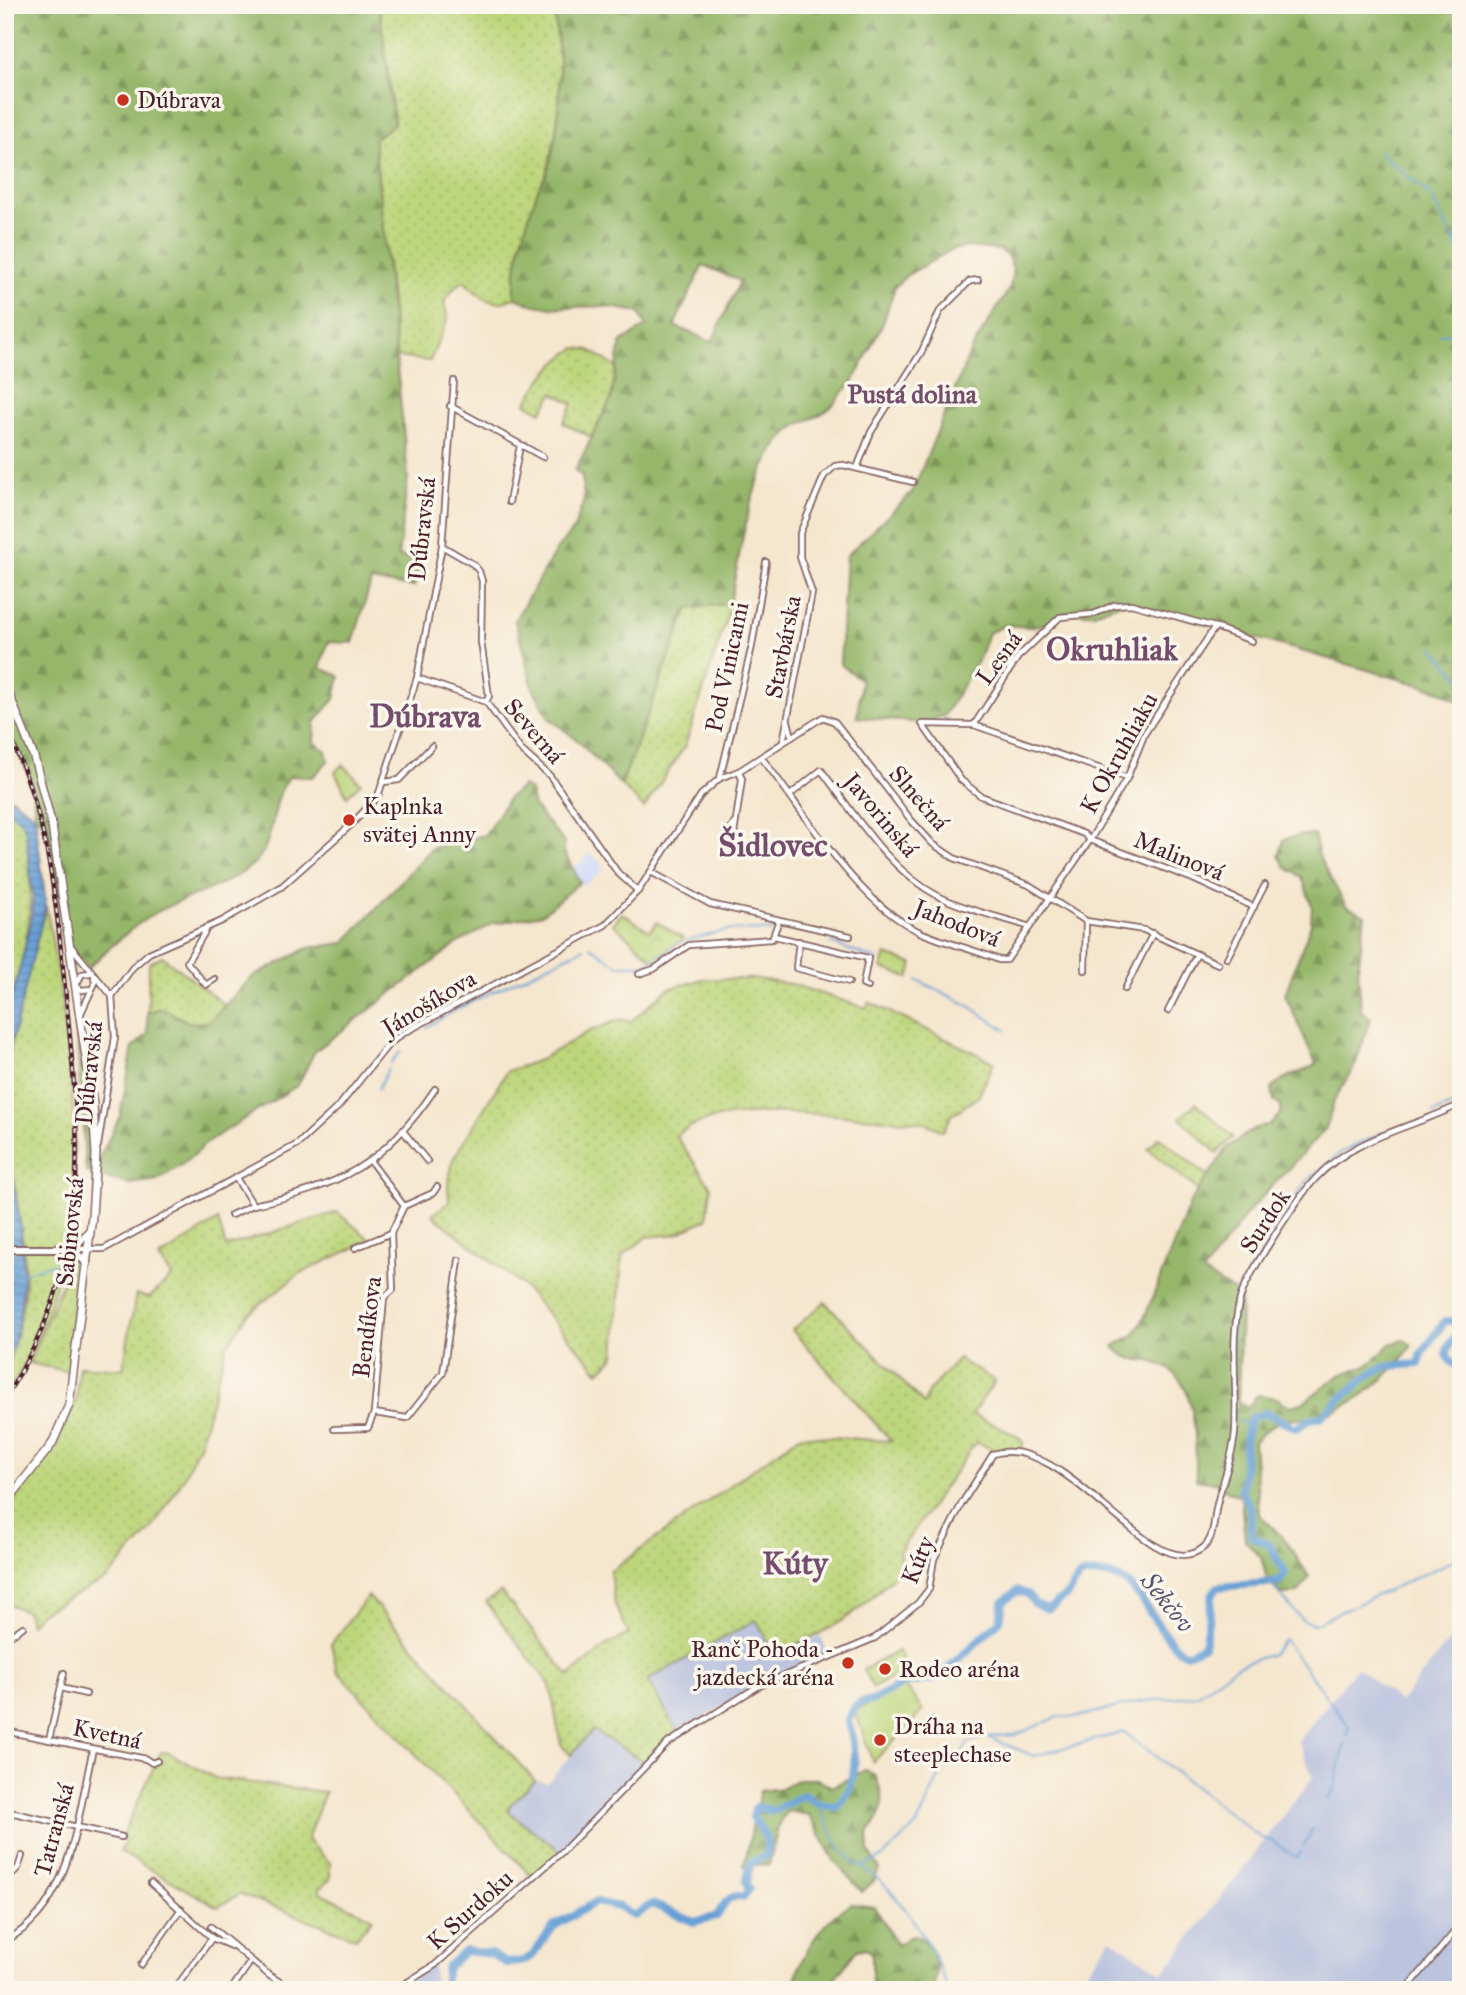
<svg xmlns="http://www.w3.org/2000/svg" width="1466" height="1995" font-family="'IM FELL Great Primer',serif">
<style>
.built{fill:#d1d9f9}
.industrial{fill:#bbc3de}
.grass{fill:url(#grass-dots);stroke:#847a53;stroke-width:2}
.forest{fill:url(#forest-firs);stroke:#706b4b;stroke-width:2;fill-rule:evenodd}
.cemetery{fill:url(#cemetery-stones);stroke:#847a53;stroke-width:2}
.park{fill:url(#park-crowns);stroke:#847a53;stroke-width:2}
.pitch{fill:#bdd67b;stroke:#847a53;stroke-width:2}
.water{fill:url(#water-rules);stroke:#586080;stroke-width:2}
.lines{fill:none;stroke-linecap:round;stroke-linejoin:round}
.stream{stroke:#67a0d6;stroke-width:2}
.river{stroke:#67a0d6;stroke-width:8}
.street-casing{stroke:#866564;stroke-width:8}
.secondary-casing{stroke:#866564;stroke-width:10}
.primary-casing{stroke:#866564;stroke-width:10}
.street{stroke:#fff;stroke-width:4.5}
.secondary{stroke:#fff;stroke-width:6}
.primary{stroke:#fff;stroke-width:7}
.rail-casing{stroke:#4a1f2b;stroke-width:4.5}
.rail{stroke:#fbf7ec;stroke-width:2;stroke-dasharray:5;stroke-linecap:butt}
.poi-dot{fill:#c8321e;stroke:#fbf7ec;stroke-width:2.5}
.labels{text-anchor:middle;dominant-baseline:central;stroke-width:7;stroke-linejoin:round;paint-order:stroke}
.poi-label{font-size:24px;fill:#4a1f2b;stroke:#fbf7ec;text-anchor:start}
.street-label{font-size:24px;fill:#4a1f2b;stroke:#fbf7ec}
.neighbourhood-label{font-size:26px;font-weight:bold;fill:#744c6c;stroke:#fbf7ec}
.water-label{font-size:26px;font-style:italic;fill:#56536f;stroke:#fbf7ec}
.district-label{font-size:32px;font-weight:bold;fill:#744c6c;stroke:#fbf7ec}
</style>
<defs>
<pattern id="grass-dots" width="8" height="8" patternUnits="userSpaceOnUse" patternTransform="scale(1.75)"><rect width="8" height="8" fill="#bdd67b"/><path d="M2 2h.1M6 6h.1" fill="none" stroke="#a4b76a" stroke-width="1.8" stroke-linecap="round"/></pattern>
<pattern id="forest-firs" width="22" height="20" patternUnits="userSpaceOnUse" patternTransform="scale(1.75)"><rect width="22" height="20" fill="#96b76b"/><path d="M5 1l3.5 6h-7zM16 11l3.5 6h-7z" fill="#7c9458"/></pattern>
<pattern id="cemetery-stones" width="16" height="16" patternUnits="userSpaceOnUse" patternTransform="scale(1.75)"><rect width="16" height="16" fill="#bdd67b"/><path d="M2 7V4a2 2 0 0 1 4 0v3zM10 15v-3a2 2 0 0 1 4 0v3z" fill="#a4b76a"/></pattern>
<pattern id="park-crowns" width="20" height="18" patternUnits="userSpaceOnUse" patternTransform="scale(1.75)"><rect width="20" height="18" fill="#bdd67b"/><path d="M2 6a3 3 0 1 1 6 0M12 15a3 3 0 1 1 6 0" fill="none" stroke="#a4b76a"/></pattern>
<pattern id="water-rules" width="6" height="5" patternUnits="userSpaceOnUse" patternTransform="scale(1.75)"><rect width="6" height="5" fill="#67a0d6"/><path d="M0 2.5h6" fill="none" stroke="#5782ae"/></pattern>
</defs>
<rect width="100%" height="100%" fill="#fbf7ec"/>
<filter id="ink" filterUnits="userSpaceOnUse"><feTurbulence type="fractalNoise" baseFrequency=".0143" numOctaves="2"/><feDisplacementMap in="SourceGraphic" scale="14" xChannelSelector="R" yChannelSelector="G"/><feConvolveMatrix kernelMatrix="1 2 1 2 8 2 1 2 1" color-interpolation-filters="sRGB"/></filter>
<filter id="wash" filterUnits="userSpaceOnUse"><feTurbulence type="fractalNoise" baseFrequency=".00686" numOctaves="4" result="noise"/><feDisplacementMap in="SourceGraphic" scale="28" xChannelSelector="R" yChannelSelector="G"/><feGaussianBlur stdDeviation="1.57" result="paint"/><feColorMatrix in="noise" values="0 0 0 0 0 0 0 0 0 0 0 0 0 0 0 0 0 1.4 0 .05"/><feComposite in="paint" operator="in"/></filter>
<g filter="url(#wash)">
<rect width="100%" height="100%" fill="#f5e6ce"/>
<polygon class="built" points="591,853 605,868 584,886 573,869"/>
<g class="industrial">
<polygon points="756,1620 774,1653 821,1636 828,1655 739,1696 679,1734 648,1680"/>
<polygon points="1461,1626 1461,1990 1074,1990 1110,1939 1163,1973 1313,1777 1298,1741 1357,1667 1400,1702"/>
<polygon points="593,1730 646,1763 561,1852 508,1811 510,1805 537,1780 547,1783"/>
<polygon points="433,1964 435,1990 392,1990 415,1977"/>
</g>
<g class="grass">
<path d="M379,5h174c9,55 10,114 -6,167 -2,7 -7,13 -10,20 -11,32 -24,71 -22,105 -22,13 -35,0 -51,-16l-9,6 -11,15 4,17 -18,42 -33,-4 -23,-218 20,-16z"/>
<path d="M576,348l14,2 27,18 -6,31 -20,38 -28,-14 10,-19 -19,-11 -13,19 -15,-9c14,-22 27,-42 50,-55z"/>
<polygon points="727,603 731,605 685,746 644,808 621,785 688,609"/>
<path d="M5,807l18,16 3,10c9,71 4,114 -21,181z"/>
<path d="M46,905c30,168 58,339 -41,492 0,-39 19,-75 20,-115 1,-52 -15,-102 -20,-153 -5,-76 23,-151 41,-224z"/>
<polygon points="162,956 225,1005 209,1022 190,1023 161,1008 148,1013 149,963"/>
<path d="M703,979h54l34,5 75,24 3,-6 125,60 -15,34 -27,19 -9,16 -20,-9c-60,-3 -203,-26 -247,14l35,51 -4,32 -31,15 -29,3 -25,19 -7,100 -16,16 -76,-86 -91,-71 17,-13 -1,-16 5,-27 54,-88 30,-10 53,-30 31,-12 9,3 38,-33z"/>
<polygon points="1196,1103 1233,1137 1217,1153 1180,1118"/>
<polygon points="1159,1137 1208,1176 1198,1190 1148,1149"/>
<polygon points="337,1212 371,1240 299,1274 248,1314 226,1347 200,1443 182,1481 151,1530 107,1579 41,1612 30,1624 27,1612 5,1602 5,1513 61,1434 76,1400 79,1366 123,1369 136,1294 149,1298 172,1276 159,1258 218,1220 226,1247"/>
<polygon points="72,1252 78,1260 75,1276 69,1372 29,1363 71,1262"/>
<path d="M825,1302l99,102 4,-12 30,-33 37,22 -23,33 47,23 4,5 -1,12 -23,-2 -23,-10 -77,110 4,14c-44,48 -68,64 -129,87l-18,-33 -108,60 31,54 -33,29 -53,-33 -22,25 -10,-10 -11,-60 -64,-83 15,-10 68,84 41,-33 19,-9 -14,-29 -5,-33 27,-20 164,-117 90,6 -99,-111z"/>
<polygon points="368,1596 535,1781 510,1805 508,1811 561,1852 532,1877 337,1671 331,1644"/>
<polygon points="161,1752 169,1753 215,1778 325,1792 307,1840 330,1863 330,1879 319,1890 321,1893 373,1918 356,1938 240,1894 218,1907 120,1852 126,1840 122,1836"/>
</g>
<g class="forest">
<path d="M5,5h374l15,119 -20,15 34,338 -10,79 23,5 -7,26 -43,-6 -18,62 -25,-1 -8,26 20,8 -5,23 -20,23 -1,20 12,9 2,10 -15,16 -23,-1c-20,23 -13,59 -32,83 -18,23 -72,37 -99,52 -26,14 -50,37 -71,57l-8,-10 -8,9 24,198 24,-49 13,-69 15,-13 -1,-21 14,-5 29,15 19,-1 43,-45 56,-29 36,-5 88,-95 53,-13 24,-38 14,-11 7,5 4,16 30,35v10l16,30 -38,32 -50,10 -34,19 -143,108 -17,34 -89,56 -26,23 -26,16 -29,4 -42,-12 -12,-167 -27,-181 -12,-8 -3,-33 -27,-61z"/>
<path d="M553,5h908v697l-23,-12 -312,-89 -32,12h-29l-13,9 -23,5 -23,-2 -18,8 -9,25 -35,58 -22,7 -65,-6 4,-37 -21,-16 6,-108 66,-63 59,-143 39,-62 3,-18 -5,-14 -8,-6 -33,-3 -16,3 -45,26 -11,11 -12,36 -31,61c-10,7 -14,16 -22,24 -11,10 -31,13 -42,24 -41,43 -46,116 -58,171l-43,6 -66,176 -45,-46 -27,-21 -16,-30 -18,-68 41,-70 18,-21 10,-29 -2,-24 -7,-5 36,-72 10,-56 25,-17 -7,-14c-11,-2 -22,-4 -33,-5 -30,-3 -64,7 -91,-10 -2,-34 11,-73 22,-105 3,-7 8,-13 10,-20 16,-53 15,-113 6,-167zM703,265l37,16 -28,61 -38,-16z"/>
<path d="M1302,835h12l6,24 26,47 19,9 -7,54 3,42 10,7 -16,47 -21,36 -8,27 -75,81 -48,63 38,24 -3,106 10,6 9,-13 20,3 13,8 12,-3 38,-28 30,-11 21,-20 13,-4 8,5c-19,30 -56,59 -89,71 -7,3 -15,1 -22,2 -22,0 -33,8 -47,24l5,72 28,28 22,35 -11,16 -17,1 -13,-11 -7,-26 -16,-17 -4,-43 -17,-8 -3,-5 -25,-4c-1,-38 5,-108 -44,-118 -15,-3 -29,-2 -38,-16l20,-11 12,-21 45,-113 37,-54 26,-18 17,-5 10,-11v-7l-7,-5 -2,-13c13,-14 29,-13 44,-24l-31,-70 26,-70 1,-18 -10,-29 -15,-9 -8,-12 5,-17z"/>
<path d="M865,1770l10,5c11,29 11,33 -7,58l1,18 10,17 -4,12 -13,12 -28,-32 -25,-45 -21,-4 -9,13 -10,40 -25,2 16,-75 24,-3 15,-9h18l15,8z"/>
<path d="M851,1904l24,3 22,38 15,-10c25,6 29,34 20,55h-60v-35l-5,-7 -10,2 -24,30 2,10h-34l-6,-10c9,-31 28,-60 56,-76z"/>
</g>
<polygon class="cemetery" points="343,764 361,783 347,796 335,772"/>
<polygon class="park" points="622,913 650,931 657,922 684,939 653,959 613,924"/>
<g class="pitch">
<polygon points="886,955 913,964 909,978 881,968"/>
<polygon points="898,1651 908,1669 873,1688 863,1670"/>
<polygon points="905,1685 923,1711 873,1762 855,1711"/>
</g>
<g class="water">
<polygon points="5,793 35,816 46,905 5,1069 5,1014 16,984 31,922 33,896 26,833 23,823 5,807"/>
<path d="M5,1129c14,85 32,158 0,243v-62l4,-27z"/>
</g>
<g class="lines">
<g class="stream">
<polyline points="1377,150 1430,195 1461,254"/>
<polyline points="1440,334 1461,333"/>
<polyline points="1434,648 1461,679"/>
<polyline points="688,940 730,930 772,931"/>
<polyline points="831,943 877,960"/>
<polyline points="590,946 618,965 644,965 683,941"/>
<polyline points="917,980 966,1004 1006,1030"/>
<polyline points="427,1027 461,1007 584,948"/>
<polyline points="391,1063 401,1051"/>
<polyline points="378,1089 388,1069"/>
<polyline points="1433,1114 1461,1101"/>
<polyline points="35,1269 63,1261"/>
<polyline points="23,1273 32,1270"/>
<polyline points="1234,1420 1232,1329 1242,1284 1304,1184 1340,1153 1382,1133"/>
<polyline points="1238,1421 1248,1425"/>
<polyline points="1271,1584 1302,1620 1314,1624 1461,1557"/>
<polyline points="987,1737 1034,1756 1124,1732 1261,1838 1272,1841 1297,1858 1301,1851"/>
<polyline points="1328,1800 1334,1789 1345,1743"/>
<path d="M819,1804c7,18 16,39 29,53 10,10 25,16 35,26 29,31 52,67 65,107"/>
<polyline points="1304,1845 1313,1829"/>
<polyline points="862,1867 883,1857 917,1825 941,1772 963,1752 968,1742 986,1737 1015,1735 1058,1717 1077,1717 1139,1702 1197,1695 1238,1665 1272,1654 1284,1640 1349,1727 1346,1736"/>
</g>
<g class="river">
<path d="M1461,1330c-13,16 -24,26 0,38"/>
<path d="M443,1990l4,-23 18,-16 26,3 15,9 15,-1 11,-6 22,-30 42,-24 24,5 14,9 18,-12 42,18 23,-6c7,-11 11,-23 27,-19l5,-8 -3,-7 5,-19 16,-8v-15l-14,-23 3,-10 18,4 29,-16 16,9 18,3c23,-22 19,-59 11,-88l7,-12 7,-5 10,-1 33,-18 26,-3 13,-8 56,-51 3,-19 14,-11 11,3 7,10 13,5 19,-14 13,-19c58,-11 59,30 90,64 6,6 9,12 17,14l17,-9 9,-52 5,-6 62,-5 5,-9 -16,-29 -17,-7 -2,-30 -9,-17c7,-25 -1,-49 11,-73l15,-4 29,15 17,-10h6l51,-44 17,-8 32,-2 3,-11 23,-32h16"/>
</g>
</g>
</g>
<g filter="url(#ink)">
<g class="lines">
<g class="street-casing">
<g id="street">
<polyline points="450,406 543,457"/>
<polyline points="857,468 871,432 922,351 940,311 970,281 978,280"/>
<polyline points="509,502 520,446"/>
<polyline points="442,546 473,564 479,571 482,581 481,642 489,696 486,702"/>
<polyline points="417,678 486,702 521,750 550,776 618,873 638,891"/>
<polyline points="788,721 792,737"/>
<polyline points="974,725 922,724 961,780 981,796 1084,834 1090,840 1193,879 1254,907"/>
<polyline points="783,742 812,593 800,557 800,533 824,476 835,466 843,465 913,482"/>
<path d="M761,757c45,56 92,142 157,174 26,12 55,18 81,29h8l83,-120 37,-62 18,-45 70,-106 37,14"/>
<polyline points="720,778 752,646 766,562"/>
<polyline points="1127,778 974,725 1018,657 1060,617 1094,614 1114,605 1131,604 1215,627"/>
<polyline points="384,782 399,780 432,746"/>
<path d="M790,795l31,-25c34,44 66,99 117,126 28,14 62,21 92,31"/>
<polyline points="736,821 724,838 726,845 733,841 742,779 739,771"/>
<polyline points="651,872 710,904 850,936"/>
<polyline points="206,930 187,962 206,985 215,979"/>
<polyline points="774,936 868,958 863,985 868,987"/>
<polyline points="799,941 796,968 849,982"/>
<polyline points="70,945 112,996"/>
<polyline points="1227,958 1265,885"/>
<polyline points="1085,970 1086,921"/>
<polyline points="90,973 82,974 76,985 81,990 92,989"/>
<polyline points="639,974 654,969 689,945 772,939 779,920"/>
<polyline points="1125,989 1153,933"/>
<polyline points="1168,1011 1197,954"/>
<polyline points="81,1013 95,983 94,977"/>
<polyline points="403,1131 427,1161"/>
<polyline points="98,1146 115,1037 112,996 133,967 149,953 222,921 281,887 352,824 378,796 417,678 442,546 454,381"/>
<polyline points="371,1162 404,1206"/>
<path d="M236,1178l17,27c86,-18 132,-41 182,-116"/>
<polyline points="231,1215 253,1205"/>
<polyline points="355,1248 391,1233"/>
<polyline points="73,1249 104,1249 298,1144 339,1106 388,1045 402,1034 605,925 638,891 701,795 720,778 739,771 823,717 835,722 911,820 933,844 954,858 1029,885 1086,921 1144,930 1218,964"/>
<polyline points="374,1413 384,1298 393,1290 391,1233 404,1206 433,1193 437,1187"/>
<polyline points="334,1429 368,1428 374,1413 407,1418 443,1373 459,1260"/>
<polyline points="5,1639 23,1627"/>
<polyline points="61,1688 86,1694"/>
<polyline points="5,1731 146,1759 152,1763 157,1761"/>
<polyline points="49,1740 64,1673"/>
<polyline points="5,1811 122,1837"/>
<polyline points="5,1881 18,1868 22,1856"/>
<polyline points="151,1883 212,1938"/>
<polyline points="211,1927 270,1976 293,1990"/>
<path d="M5,1941c68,-35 72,-125 88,-192"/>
<polyline points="141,1965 181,1909"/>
<polyline points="174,1990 212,1938 231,1946"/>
<polyline points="231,1990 251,1961"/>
<path d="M395,1990l40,-25 129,-115 104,-107 89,-56 118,-49 43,-35 11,-14 5,-30 28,-56 31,-49c70,-22 150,119 201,99 20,-7 19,-26 22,-44 5,-26 17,-50 19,-77 3,-44 -6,-90 5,-133 6,-23 58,-102 76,-121 38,-41 96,-50 145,-74"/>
<polyline points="1406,1990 1461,1924"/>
</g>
</g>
<g class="secondary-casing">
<g id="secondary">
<polyline points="5,1249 73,1249"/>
<polyline points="73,1249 90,1230"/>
<polyline points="73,1249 87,1264"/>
</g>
</g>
<g class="primary-casing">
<polyline id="primary" points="5,684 34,757 52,826 93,1105 96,1154 92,1216 69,1405 52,1444 5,1504"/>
</g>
<use href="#street" class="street"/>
<use href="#secondary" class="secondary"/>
<use href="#primary" class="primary"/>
<g class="rail-casing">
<path id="rail" d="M5,727c41,80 50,163 59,251 16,159 33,277 -59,420"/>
</g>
<use href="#rail" class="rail"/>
</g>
</g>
<g class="poi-dot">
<circle cx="123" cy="100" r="7"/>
<circle cx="349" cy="820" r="7"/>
<circle cx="848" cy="1663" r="7"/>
<circle cx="885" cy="1669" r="7"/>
<circle cx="880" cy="1740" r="7"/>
</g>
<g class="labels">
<g class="poi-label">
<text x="137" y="100">Dúbrava</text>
<text x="363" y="806">Kaplnka<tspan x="363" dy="28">svätej Anny</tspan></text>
<text x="834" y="1649" text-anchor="end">Ranč Pohoda -<tspan x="834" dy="28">jazdecká aréna</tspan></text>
<text x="899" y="1669">Rodeo aréna</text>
<text x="894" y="1726">Dráha na<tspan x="894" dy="28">steeplechase</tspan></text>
</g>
<g class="street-label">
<text transform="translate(422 529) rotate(-84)">Dúbravská</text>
<text transform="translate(783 647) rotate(-79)">Stavbárska</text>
<text transform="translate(999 658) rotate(-54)">Lesná</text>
<text transform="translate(727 667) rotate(-78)">Pod Vinicami</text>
<text transform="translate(534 731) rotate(49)">Severná</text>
<text transform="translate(1119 753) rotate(-61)">K Okruhliaku</text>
<text transform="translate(919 798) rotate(49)">Slnečná</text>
<text transform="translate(881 815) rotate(50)">Javorinská</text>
<text transform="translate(1179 856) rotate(22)">Malinová</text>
<text transform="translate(957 923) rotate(22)">Jahodová</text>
<text transform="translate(429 1003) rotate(-31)">Jánošíkova</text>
<text transform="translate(89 1073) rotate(-84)">Dúbravská</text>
<text transform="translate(1265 1221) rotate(-57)">Surdok</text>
<text transform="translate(70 1232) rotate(-84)">Sabinovská</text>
<text transform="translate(367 1327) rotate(-83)">Bendíkova</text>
<text transform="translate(918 1560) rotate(-67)">Kúty</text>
<text transform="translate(107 1734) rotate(12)">Kvetná</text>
<text transform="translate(54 1830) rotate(-75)">Tatranská</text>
<text transform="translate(470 1910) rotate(-42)">K Surdoku</text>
</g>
<g class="neighbourhood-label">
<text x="912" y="394">Pustá dolina</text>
</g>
<g class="water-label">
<text transform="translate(1168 1602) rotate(51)">Sekčov</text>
</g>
<g class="district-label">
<text x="1112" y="649">Okruhliak</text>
<text x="425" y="716">Dúbrava</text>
<text x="773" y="845">Šidlovec</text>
<text x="795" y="1563">Kúty</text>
</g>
</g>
<rect width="1466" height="1995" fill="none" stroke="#fbf7ec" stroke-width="28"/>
</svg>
